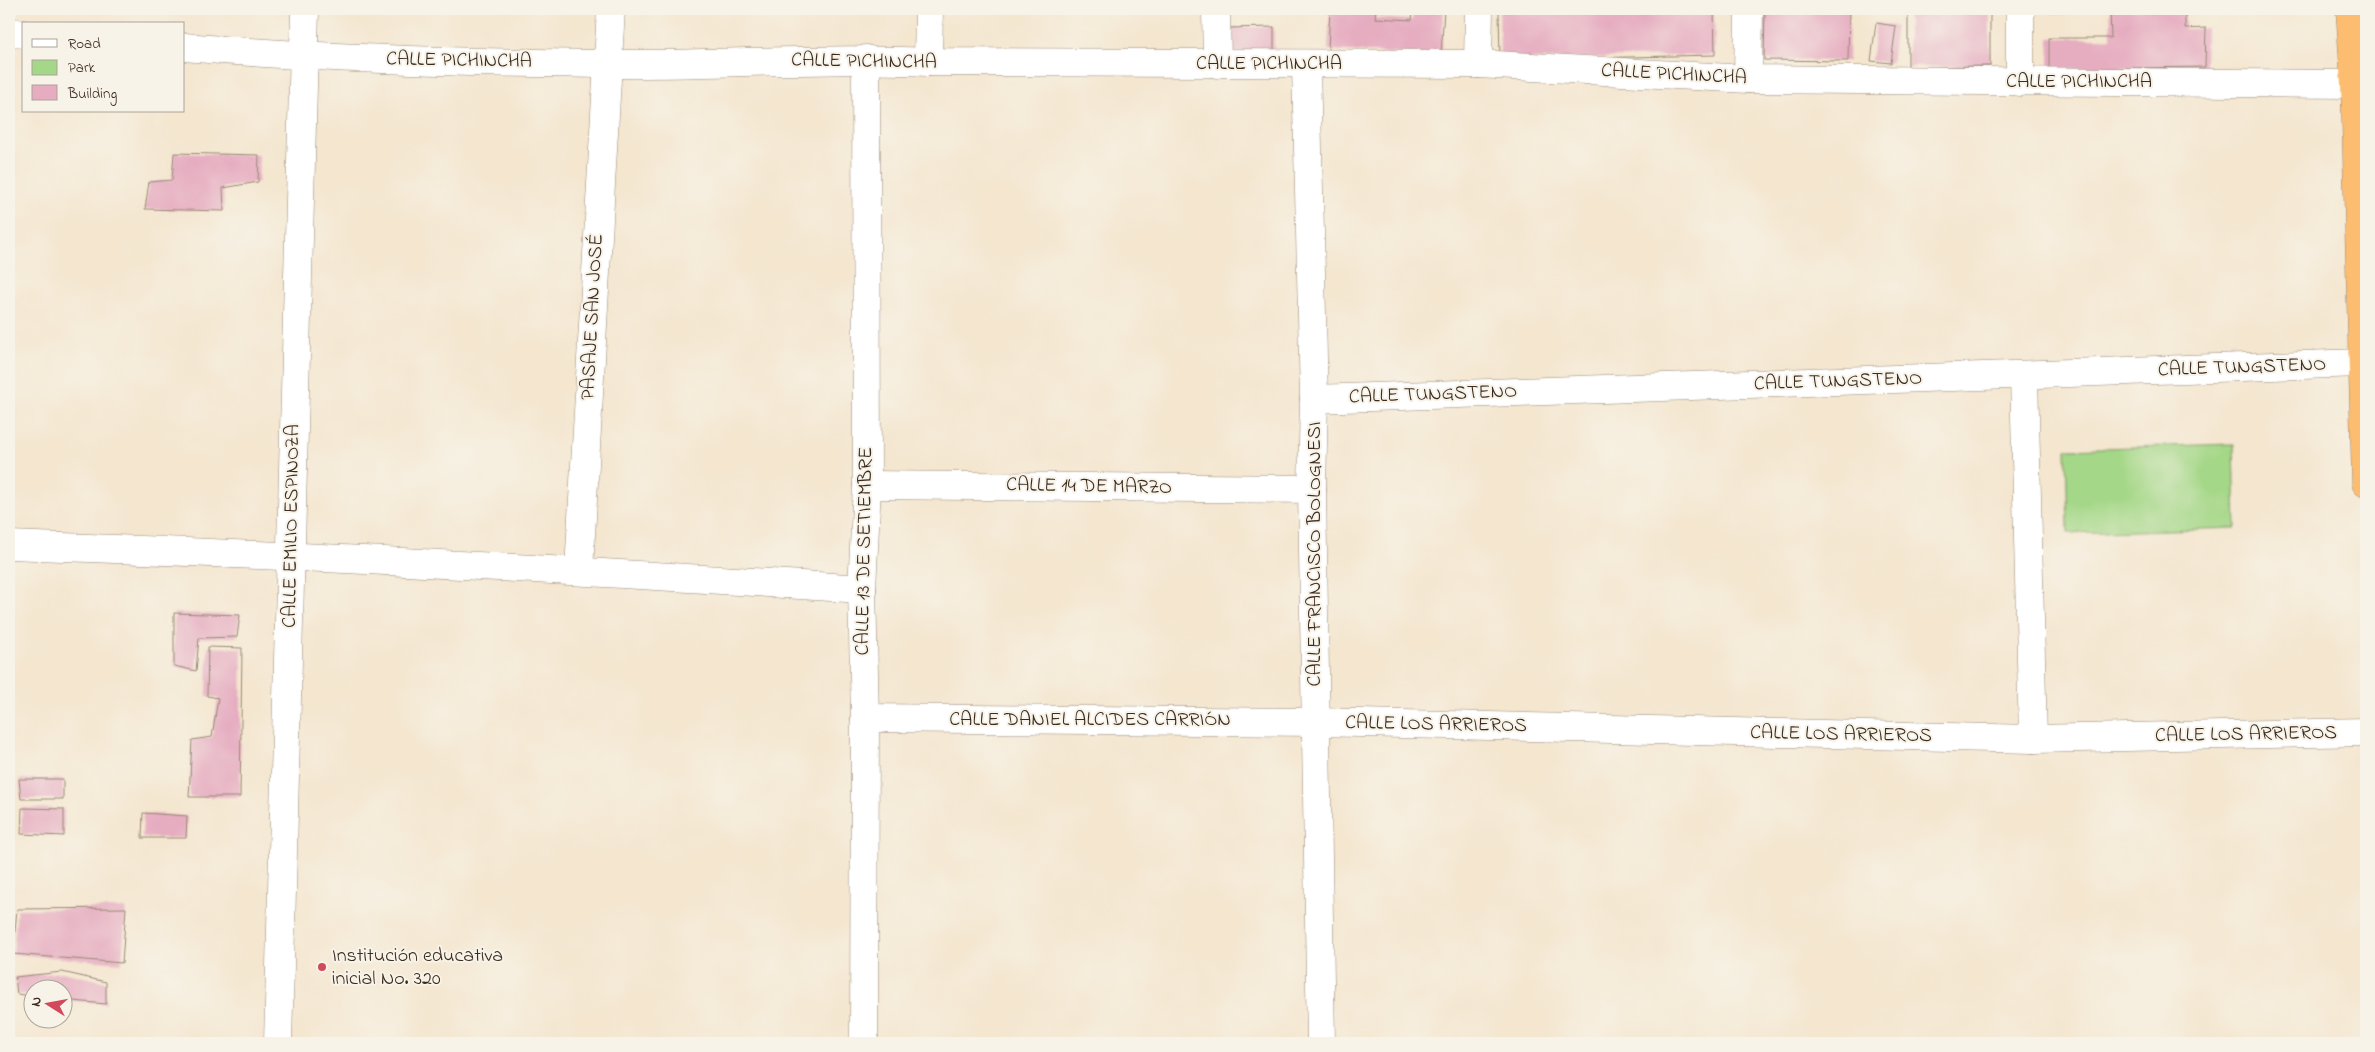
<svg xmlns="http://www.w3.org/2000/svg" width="2375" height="1052" font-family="'Indie Flower',sans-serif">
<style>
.green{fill:#a4d787;stroke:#708052}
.building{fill:#e6adc1}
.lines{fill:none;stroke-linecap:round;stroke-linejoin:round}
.street-casing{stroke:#988876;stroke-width:29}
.highway-casing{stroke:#988876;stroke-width:29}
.street{stroke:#fff;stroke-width:28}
.highway{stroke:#fcbd6f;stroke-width:28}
.poi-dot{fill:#d1495b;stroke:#f7f3e8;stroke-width:2}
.labels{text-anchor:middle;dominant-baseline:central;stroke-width:4;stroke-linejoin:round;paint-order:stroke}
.street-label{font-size:20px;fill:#3b2a1e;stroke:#f7f3e8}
.poi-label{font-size:20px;fill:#3b2a1e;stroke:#f7f3e8;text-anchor:start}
</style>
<rect width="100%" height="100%" fill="#f7f3e8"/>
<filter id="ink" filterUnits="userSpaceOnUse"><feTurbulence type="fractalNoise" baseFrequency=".02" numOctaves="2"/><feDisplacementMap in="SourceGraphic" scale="10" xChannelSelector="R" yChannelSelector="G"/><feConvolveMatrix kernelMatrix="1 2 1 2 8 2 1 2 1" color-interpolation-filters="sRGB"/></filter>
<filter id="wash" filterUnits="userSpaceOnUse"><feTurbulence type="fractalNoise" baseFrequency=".0096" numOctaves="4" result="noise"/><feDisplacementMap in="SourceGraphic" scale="20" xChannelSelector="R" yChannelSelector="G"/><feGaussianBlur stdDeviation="1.12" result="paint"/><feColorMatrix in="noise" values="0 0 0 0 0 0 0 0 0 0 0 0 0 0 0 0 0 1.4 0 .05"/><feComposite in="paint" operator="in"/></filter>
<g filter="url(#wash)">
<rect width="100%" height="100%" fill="#f4e6cf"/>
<polygon class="green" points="2234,444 2236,528 2068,533 2066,449"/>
<g id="blocks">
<g class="building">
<polygon points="1330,9 1376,9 1375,18 1412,20 1413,11 1377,11 1377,9 1444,9 1441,56 1328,50"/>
<polygon points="1499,9 1714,9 1715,55 1500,60"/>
<polygon points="1765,9 1849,9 1848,61 1764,60"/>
<polygon points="1908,9 1990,9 1990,66 1908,67"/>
<polygon points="2038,9 2096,9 2096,11 2038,12"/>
<polygon points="2110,9 2185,9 2185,29 2206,28 2205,67 2049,69 2049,38 2111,38"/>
<polygon points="1876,23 1896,26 1891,63 1871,61"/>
<polygon points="1274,27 1274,52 1227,52 1227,28"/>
<polygon points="174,153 259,155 258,182 223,188 224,211 145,209 149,182 172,180"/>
<polygon points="174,613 240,615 237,637 199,638 196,671 174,666"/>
<polygon points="208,647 242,648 240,797 189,797 192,740 212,737 218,698 207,696"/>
<polygon points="19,779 63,779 63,799 21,799"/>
<polygon points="22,808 64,809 64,836 21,834"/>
<polygon points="143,813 187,816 186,838 142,838"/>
<polygon points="126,908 122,963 13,954 17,909"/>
<polygon points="62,972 106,982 106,1004 62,1000 62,990 32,990 32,996 17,994 15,977"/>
</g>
</g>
</g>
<g filter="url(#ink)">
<use href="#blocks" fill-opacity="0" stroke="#988876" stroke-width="1"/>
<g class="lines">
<g class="street-casing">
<g id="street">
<polyline points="1216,9 1217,64"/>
<polyline points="9,32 24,34"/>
<path d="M184,47c140,12 281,16 422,17 108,1 214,-7 322,-2l550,2 270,15 607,5"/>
<polyline points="928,62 929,9"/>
<polyline points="1478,64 1479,9"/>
<polyline points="1306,65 1314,399 1312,489 1321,1043"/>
<polyline points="1748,79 1749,9"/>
<polyline points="2020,82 2020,9"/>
<polyline points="2024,376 2033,739"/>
<polyline points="1314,399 2361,363"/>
<polyline points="867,485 1312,489"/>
<path d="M9,545c284,10 569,25 853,44"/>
<polyline points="579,570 611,9"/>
<polyline points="865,718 1316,722 2033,739 2366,732"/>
<polyline points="278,1043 305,9"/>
<polyline points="864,1043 865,718 862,589 867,485 866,59"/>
</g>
</g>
<g class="highway-casing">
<polyline id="highway" points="2350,9 2355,84 2366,483"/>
</g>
<use href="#street" class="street"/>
<use href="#highway" class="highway"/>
</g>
</g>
<circle class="poi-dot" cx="322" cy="967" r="5"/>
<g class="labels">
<g class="street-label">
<text transform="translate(459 61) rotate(1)">CALLE PICHINCHA</text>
<text transform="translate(864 62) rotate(1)">CALLE PICHINCHA</text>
<text x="1269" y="64">CALLE PICHINCHA</text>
<text transform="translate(1674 75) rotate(3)">CALLE PICHINCHA</text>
<text x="2079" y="82">CALLE PICHINCHA</text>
<text transform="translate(593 317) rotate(-87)">PASAJE SAN JOSÉ</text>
<text transform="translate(2242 368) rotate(-2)">CALLE TUNGSTENO</text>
<text transform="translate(1838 382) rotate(-2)">CALLE TUNGSTENO</text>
<text transform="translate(1433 395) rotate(-2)">CALLE TUNGSTENO</text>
<text transform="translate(1089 487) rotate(1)">CALLE 14 DE MARZO</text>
<text transform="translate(292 526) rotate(-89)">CALLE EMILIO ESPINOZA</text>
<text transform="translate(865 551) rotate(-89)">CALLE 13 DE SETIEMBRE</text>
<text transform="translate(1315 554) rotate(-90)">CALLE FRANCISCO BOLOGNESI</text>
<text x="1090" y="720">CALLE DANIEL ALCIDES CARRIÓN</text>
<text transform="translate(1436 725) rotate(1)">CALLE LOS ARRIEROS</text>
<text transform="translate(1841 735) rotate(1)">CALLE LOS ARRIEROS</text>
<text transform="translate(2246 735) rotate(-1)">CALLE LOS ARRIEROS</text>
</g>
<g class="poi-label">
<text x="332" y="956">Institución educativa<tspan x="332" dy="23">inicial No. 320</tspan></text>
</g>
</g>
<rect width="2375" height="1052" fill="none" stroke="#f7f3e8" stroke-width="30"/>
<rect x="22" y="22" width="162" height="90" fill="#f7f3e8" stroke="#aca397"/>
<rect x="32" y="39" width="25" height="8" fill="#ffffff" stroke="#aca397"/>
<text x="68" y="48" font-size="15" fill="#3b2a1e">Road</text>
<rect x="32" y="60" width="25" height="15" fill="#a4d787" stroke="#aca397"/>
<text x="68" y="72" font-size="15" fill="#3b2a1e">Park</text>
<rect x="32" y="85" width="25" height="15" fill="#e6adc1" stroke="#aca397"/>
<text x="68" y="98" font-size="15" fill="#3b2a1e">Building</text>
<g transform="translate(48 1004) rotate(281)"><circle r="24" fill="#f7f3e8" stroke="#aca397"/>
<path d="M0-4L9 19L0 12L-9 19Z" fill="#d1495b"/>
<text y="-8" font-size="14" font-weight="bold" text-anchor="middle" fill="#3b2a1e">N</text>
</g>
</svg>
